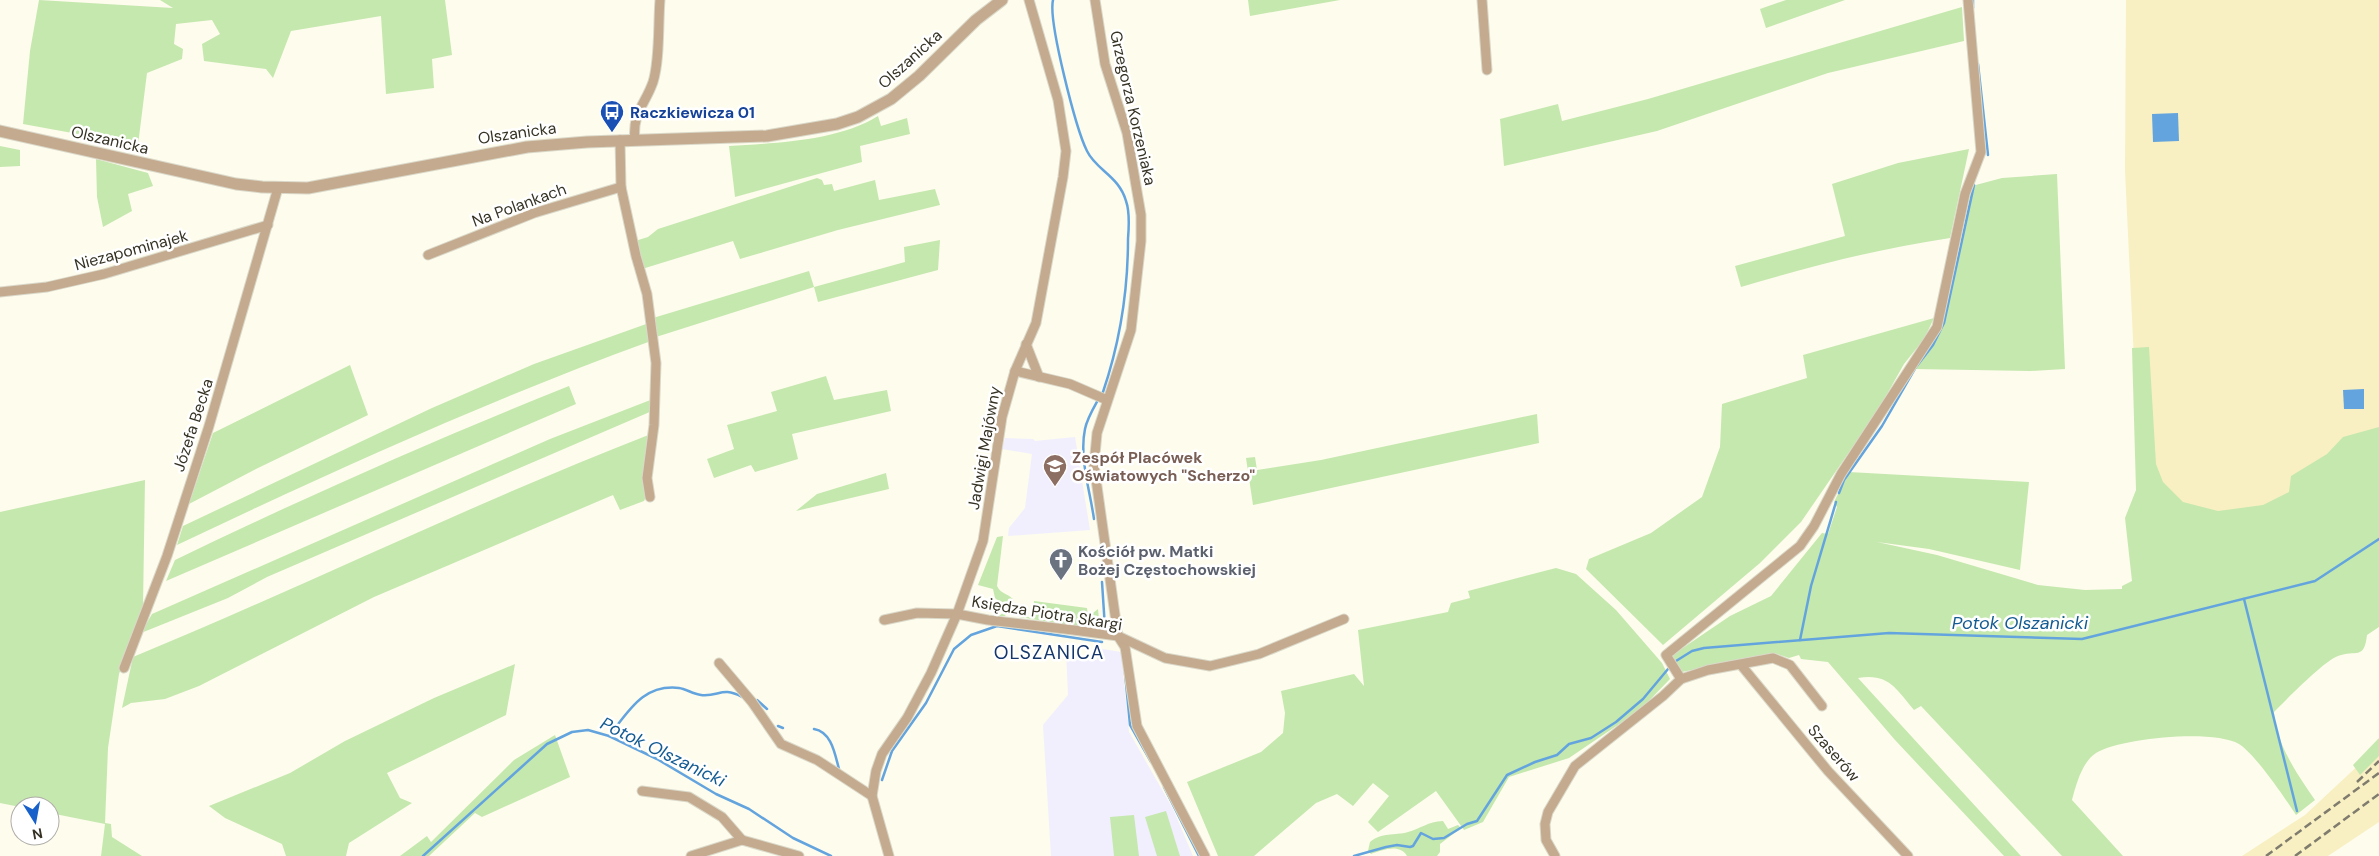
<svg xmlns="http://www.w3.org/2000/svg" width="2379" height="856" font-family="'DM Sans',sans-serif">
<style>
.built{fill:#f8f0c3}
.education{fill:#f1effd}
.green{fill:#c5e8ae}
.water{fill:#63a4de}
.lines{fill:none;stroke-linecap:round;stroke-linejoin:round}
.stream{stroke:#63a4de;stroke-width:2.5}
.minor-casing{stroke:#dad8c9;stroke-width:11}
.tertiary-casing{stroke:#dad8c9;stroke-width:13}
.minor{stroke:#c4aa8e;stroke-width:9}
.tertiary{stroke:#c4aa8e;stroke-width:11}
.rail{stroke:#7f7c6e;stroke-width:2.5;stroke-dasharray:8 4;stroke-linecap:butt}
.labels{text-anchor:middle;dominant-baseline:central;stroke-width:5;stroke-linejoin:round;paint-order:stroke}
.street-label{font-size:16px;fill:#363325;stroke:#fff}
.transit-label{font-size:16px;font-weight:bold;fill:#164399;stroke:#fff;text-anchor:start}
.education-label{font-size:16px;font-weight:bold;fill:#785e54;stroke:#fff;text-anchor:start}
.worship-label{font-size:16px;font-weight:bold;fill:#5b616d;stroke:#fff;text-anchor:start}
.water-label{font-size:18px;font-style:italic;fill:#135b92;stroke:#fff}
.quarter-label{font-size:19px;letter-spacing:1px;fill:#15366b;stroke:#fff}
</style>
<rect width="100%" height="100%" fill="#fefced"/>
<g class="built">
<polygon points="2126,0 2379,0 2379,469 2278,525 2142,529 2125,171"/>
<polygon points="2379,746 2379,822 2328,856 2242,856 2305,815"/>
</g>
<g class="education">
<polygon points="1075,437 1090,530 1008,536 1009,528 1025,508 1032,454 1002,449 1005,438 1033,439 1035,441"/>
<polygon points="1097,648 1121,652 1129,732 1173,809 1193,856 1051,856 1043,725 1068,695 1066,649 1074,649 1075,660 1097,660"/>
</g>
<g class="green">
<polygon points="39,0 173,8 160,0 445,0 452,55 432,59 434,88 386,94 381,16 291,31 273,78 266,69 204,61 202,44 220,34 212,20 176,24 174,44 183,49 182,59 147,73 138,145 23,124 30,51"/>
<polygon points="1248,0 1340,0 1250,16"/>
<polygon points="1786,0 1845,0 1766,28 1760,9"/>
<polygon points="1962,7 1964,41 1828,73 1657,131 1504,166 1500,119 1558,104 1562,121 1648,99"/>
<path d="M878,116l3,10 26,-8 3,16 -50,12 2,16 -127,35 -6,-51c47,-3 109,-5 149,-30z"/>
<polygon points="0,146 20,150 20,166 0,167"/>
<path d="M1969,149l-19,89c-73,11 -139,28 -209,49l-6,-21 110,-30 -13,-52 66,-21z"/>
<polygon points="96,159 148,173 153,186 128,194 132,211 103,227 97,197"/>
<polygon points="2057,174 2065,369 2030,371 1915,369 1932,343 1945,319 1972,186 2002,178"/>
<polygon points="817,178 822,180 824,185 832,184 834,191 875,180 879,200 935,189 940,205 838,230 740,259 733,241 642,269 635,241 648,237 658,229"/>
<polygon points="940,240 938,270 818,302 814,287 656,337 653,318 809,271 814,287 905,262 904,247"/>
<polygon points="1934,318 1924,339 1904,364 1878,410 1801,522 1760,563 1663,645 1586,569 1589,559 1651,533 1702,497 1720,447 1722,404 1807,378 1803,355"/>
<path d="M649,323l2,18c-162,59 -318,130 -474,204l6,-19 249,-118 102,-44z"/>
<path d="M2149,347l7,117 7,18 20,20 35,9 45,-6 26,-13 2,-16 36,-22 16,-17 36,-10v200l-12,8c-3,26 -11,14 -29,21 -14,5 -52,44 -64,56 2,32 23,62 41,88l-19,15c-11,-17 -41,-61 -57,-71 -26,-15 -118,-6 -143,9 -14,9 -20,32 -24,47l51,56h-61l-141,-150 -7,4c-18,-21 -25,-37 -56,-32l163,178h-17l-109,-116 -67,-78 -27,-3 -2,-4 -10,3 -15,-5 -92,19 -11,-16 59,-40 41,-20 51,-63 6,1 9,-27 -3,-5 15,-30 180,10 -9,88 -91,-21 -52,-7 60,13 101,30 47,5 37,-1v-3l10,-5 -7,-63 11,-28 -4,-142z"/>
<polygon points="350,365 368,415 258,468 189,504 213,433"/>
<polygon points="826,376 834,400 887,390 891,411 792,434 798,459 755,472 751,465 714,478 707,459 734,449 727,425 777,411 771,392"/>
<path d="M569,386l7,18 -410,177 9,-21c130,-63 261,-121 394,-174z"/>
<polygon points="653,399 652,411 267,577 228,598 141,633 152,614 550,439"/>
<polygon points="1537,414 1539,443 1253,505 1246,458 1255,457 1257,470 1321,460"/>
<path d="M651,434l-4,61 -3,6 -24,9 -7,-15 -239,102 -175,89 -34,13 -34,4 -9,5 11,-51c174,-72 343,-155 518,-223z"/>
<polygon points="886,473 889,489 796,511 817,494"/>
<polygon points="145,480 143,606 119,674 108,748 105,823 111,824 112,837 142,856 101,856 105,824 50,813 50,806 20,807 0,803 0,512"/>
<path d="M1003,536l-6,50c4,9 14,8 17,15l-9,15h-6l6,-5 -1,-5 -9,-8 -2,-9 -15,-4 19,-48z"/>
<polygon points="1556,568 1576,574 1616,610 1662,663 1670,679 1640,710 1569,758 1509,777 1483,822 1464,830 1436,791 1378,832 1368,822 1389,796 1373,783 1353,806 1337,794 1316,803 1254,856 1218,856 1187,782 1261,752 1283,733 1285,713 1281,691 1354,674 1364,686 1358,630 1448,612 1451,603 1470,598 1468,591"/>
<polygon points="1034,601 1087,608 1088,617 1098,609 1100,630 1019,617 1018,614 1032,618"/>
<polygon points="515,664 506,715 387,773 400,798 412,803 349,843 346,856 286,856 282,844 225,818 209,806 290,773 345,741 434,698"/>
<polygon points="555,735 570,777 482,817 475,813 429,856 400,856 427,836 431,842 514,760"/>
<polygon points="2379,738 2379,756 2360,775 2353,765"/>
<polygon points="1166,811 1180,856 1157,856 1145,817"/>
<polygon points="1134,815 1139,856 1114,856 1110,817"/>
<path d="M1443,821l5,8 10,-4 3,3 -21,16v8l-3,4h-30c-7,-13 -25,-6 -36,-2l-3,-3 2,-9c12,-10 24,-6 38,-10 14,-4 19,-10 35,-11z"/>
</g>
<g class="water">
<polygon points="2178,113 2179,141 2153,142 2152,114"/>
<polygon points="2364,389 2364,409 2344,409 2343,390"/>
</g>
<g class="lines">
<g class="stream">
<path d="M1053,0c-5,21 23,129 34,151 9,19 32,25 39,50 4,11 3,26 2,38 0,52 -8,103 -25,153"/>
<polyline points="1973,0 1973,8"/>
<polyline points="1978,64 1988,155"/>
<polyline points="1839,493 1844,480 1882,426 1916,367 1933,345 1944,323 1974,185"/>
<path d="M1094,519c-4,-28 -15,-62 -9,-90 2,-10 8,-20 13,-29"/>
<polyline points="1102,582 1105,628"/>
<polyline points="2244,599 2297,811"/>
<polyline points="1800,640 1811,586 1836,502"/>
<polyline points="1676,661 1692,651 1704,648 1889,633 2082,639 2315,581 2379,539"/>
<polyline points="1125,673 1130,725 1151,762"/>
<polyline points="757,700 767,709"/>
<polyline points="778,726 783,728"/>
<path d="M814,729c18,3 21,26 25,40"/>
<path d="M609,736c20,-25 34,-52 70,-48 7,1 14,6 22,7 18,2 21,-9 41,2"/>
<polyline points="882,780 892,751 926,703 954,649 971,635 997,626 1102,642"/>
<polyline points="1164,787 1199,856"/>
<polyline points="423,856 547,744 572,732 588,730 609,736 657,759 716,794 749,809 793,838 831,856"/>
<polyline points="1354,856 1386,847 1397,845 1410,847 1413,846 1421,833 1433,839 1444,838 1467,824 1477,821 1507,775 1535,762 1557,755 1569,744 1591,738 1616,722 1643,699 1668,669"/>
</g>
<g class="minor-casing">
<g id="minor">
<polyline points="1095,0 1105,64 1127,133 1141,215 1141,241 1131,330 1097,433 1094,465 1118,636 1125,647 1137,726 1205,856"/>
<polyline points="1482,0 1487,70"/>
<polyline points="620,140 621,187 636,256 647,294 656,363 654,425 647,478 650,497"/>
<path d="M635,140c-3,-27 10,-35 18,-58 7,-23 5,-58 7,-82"/>
<polyline points="428,255 534,213 621,187"/>
<polyline points="0,292 47,287 104,274 268,225"/>
<polyline points="1026,344 1039,377"/>
<polyline points="1015,371 1070,384 1107,400"/>
<polyline points="884,620 917,613 957,614 988,620 1073,630 1118,636 1165,658 1210,666 1259,654 1344,619"/>
<polyline points="719,663 752,702 781,744 817,760 872,796"/>
<polyline points="1741,665 1828,771 1908,856"/>
<polyline points="124,668 167,556 209,426 278,188"/>
<polyline points="1681,679 1666,655 1800,546 1814,526 1841,474 1937,327 1965,194 1981,152 1968,0"/>
<polyline points="642,791 689,797 722,817 742,840"/>
<polyline points="691,856 742,840 799,856"/>
<polyline points="889,856 872,796 876,771 882,754 907,718 931,673 957,614 983,541 1002,417 1015,371 1036,323 1063,177 1066,151 1058,100 1029,0"/>
<polyline points="1555,856 1546,840 1545,824 1548,812 1575,766 1663,696 1681,679 1708,670 1773,658 1790,665 1822,706"/>
</g>
</g>
<g class="tertiary-casing">
<polyline id="tertiary" points="0,131 236,184 262,187 308,188 527,147 587,142 767,136 837,124 858,117 891,99 919,76 976,20 1002,0"/>
</g>
<use href="#minor" class="minor"/>
<use href="#tertiary" class="tertiary"/>
<g class="rail">
<polyline points="2357,782 2379,761"/>
<polyline points="2266,856 2379,773"/>
<polyline points="2295,856 2379,794"/>
</g>
</g>
<defs>
<g id="bus-pin" transform="scale(1.25)"><path d="M0 17L-7.5 6A9.5 9.5 0 1 1 7.5 6Z" fill="#1a4fb4" stroke="#fff"/><path d="M-5-6H5V4H4V6H2V4H-2V6H-4V4H-5ZM-3.5-4V0h7V-4ZM-3.5 1.2v1.5H-2V1.2ZM2 1.2v1.5H3.5V1.2Z" fill="#fff"/></g>
<g id="school-pin" transform="scale(1.25)"><path d="M0 17L-7.5 6A9.5 9.5 0 1 1 7.5 6Z" fill="#8d6e63" stroke="#fff"/><path d="M0-5L7-2L0 1L-7-2ZM-4 1L0 2.5L4 1V4Q0 6-4 4Z" fill="#fff"/></g>
<g id="church-pin" transform="scale(1.25)"><path d="M0 17L-7.5 6A9.5 9.5 0 1 1 7.5 6Z" fill="#6b7280" stroke="#fff"/><path d="M-1.2-6h2.4v3.5h3.3v2.4h-3.3V6h-2.4V-.1h-3.3v-2.4h3.3Z" fill="#fff"/></g>
</defs>
<g fill-rule="evenodd">
<use href="#bus-pin" x="612" y="112"/>
<use href="#school-pin" x="1055" y="466"/>
<use href="#church-pin" x="1061" y="560"/>
</g>
<g class="labels">
<g class="street-label">
<text transform="translate(910 59) rotate(-42)">Olszanicka</text>
<text transform="translate(1133 108) rotate(77)">Grzegorza Korzeniaka</text>
<text transform="translate(517 133) rotate(-8)">Olszanicka</text>
<text transform="translate(110 140) rotate(13)">Olszanicka</text>
<text transform="translate(519 205) rotate(-20)">Na Polankach</text>
<text transform="translate(131 250) rotate(-15)">Niezapominajek</text>
<text transform="translate(193 425) rotate(-72)">Józefa Becka</text>
<text transform="translate(984 448) rotate(-80)">Jadwigi Majówny</text>
<text transform="translate(1047 613) rotate(9)">Księdza Piotra Skargi</text>
<text transform="translate(1834 753) rotate(49)">Szaserów</text>
</g>
<g class="transit-label">
<text x="630" y="112">Raczkiewicza 01</text>
</g>
<g class="education-label">
<text x="1072" y="457">Zespół Placówek<tspan x="1072" dy="18">Oświatowych "Scherzo"</tspan></text>
</g>
<g class="worship-label">
<text x="1078" y="551">Kościół pw. Matki<tspan x="1078" dy="18">Bożej Częstochowskiej</tspan></text>
</g>
<g class="water-label">
<text x="2020" y="623">Potok Olszanicki</text>
<text transform="translate(663 752) rotate(26)">Potok Olszanicki</text>
</g>
<g class="quarter-label">
<text x="1049" y="652">OLSZANICA</text>
</g>
</g>
<g transform="translate(35 821) rotate(169)"><circle r="24" fill="#ffffff" stroke="#afada8"/>
<path d="M0-4L9 19L0 12L-9 19Z" fill="#1861cb"/>
<text y="-8" font-size="14" font-weight="bold" text-anchor="middle" fill="#363325">N</text>
</g>
</svg>
